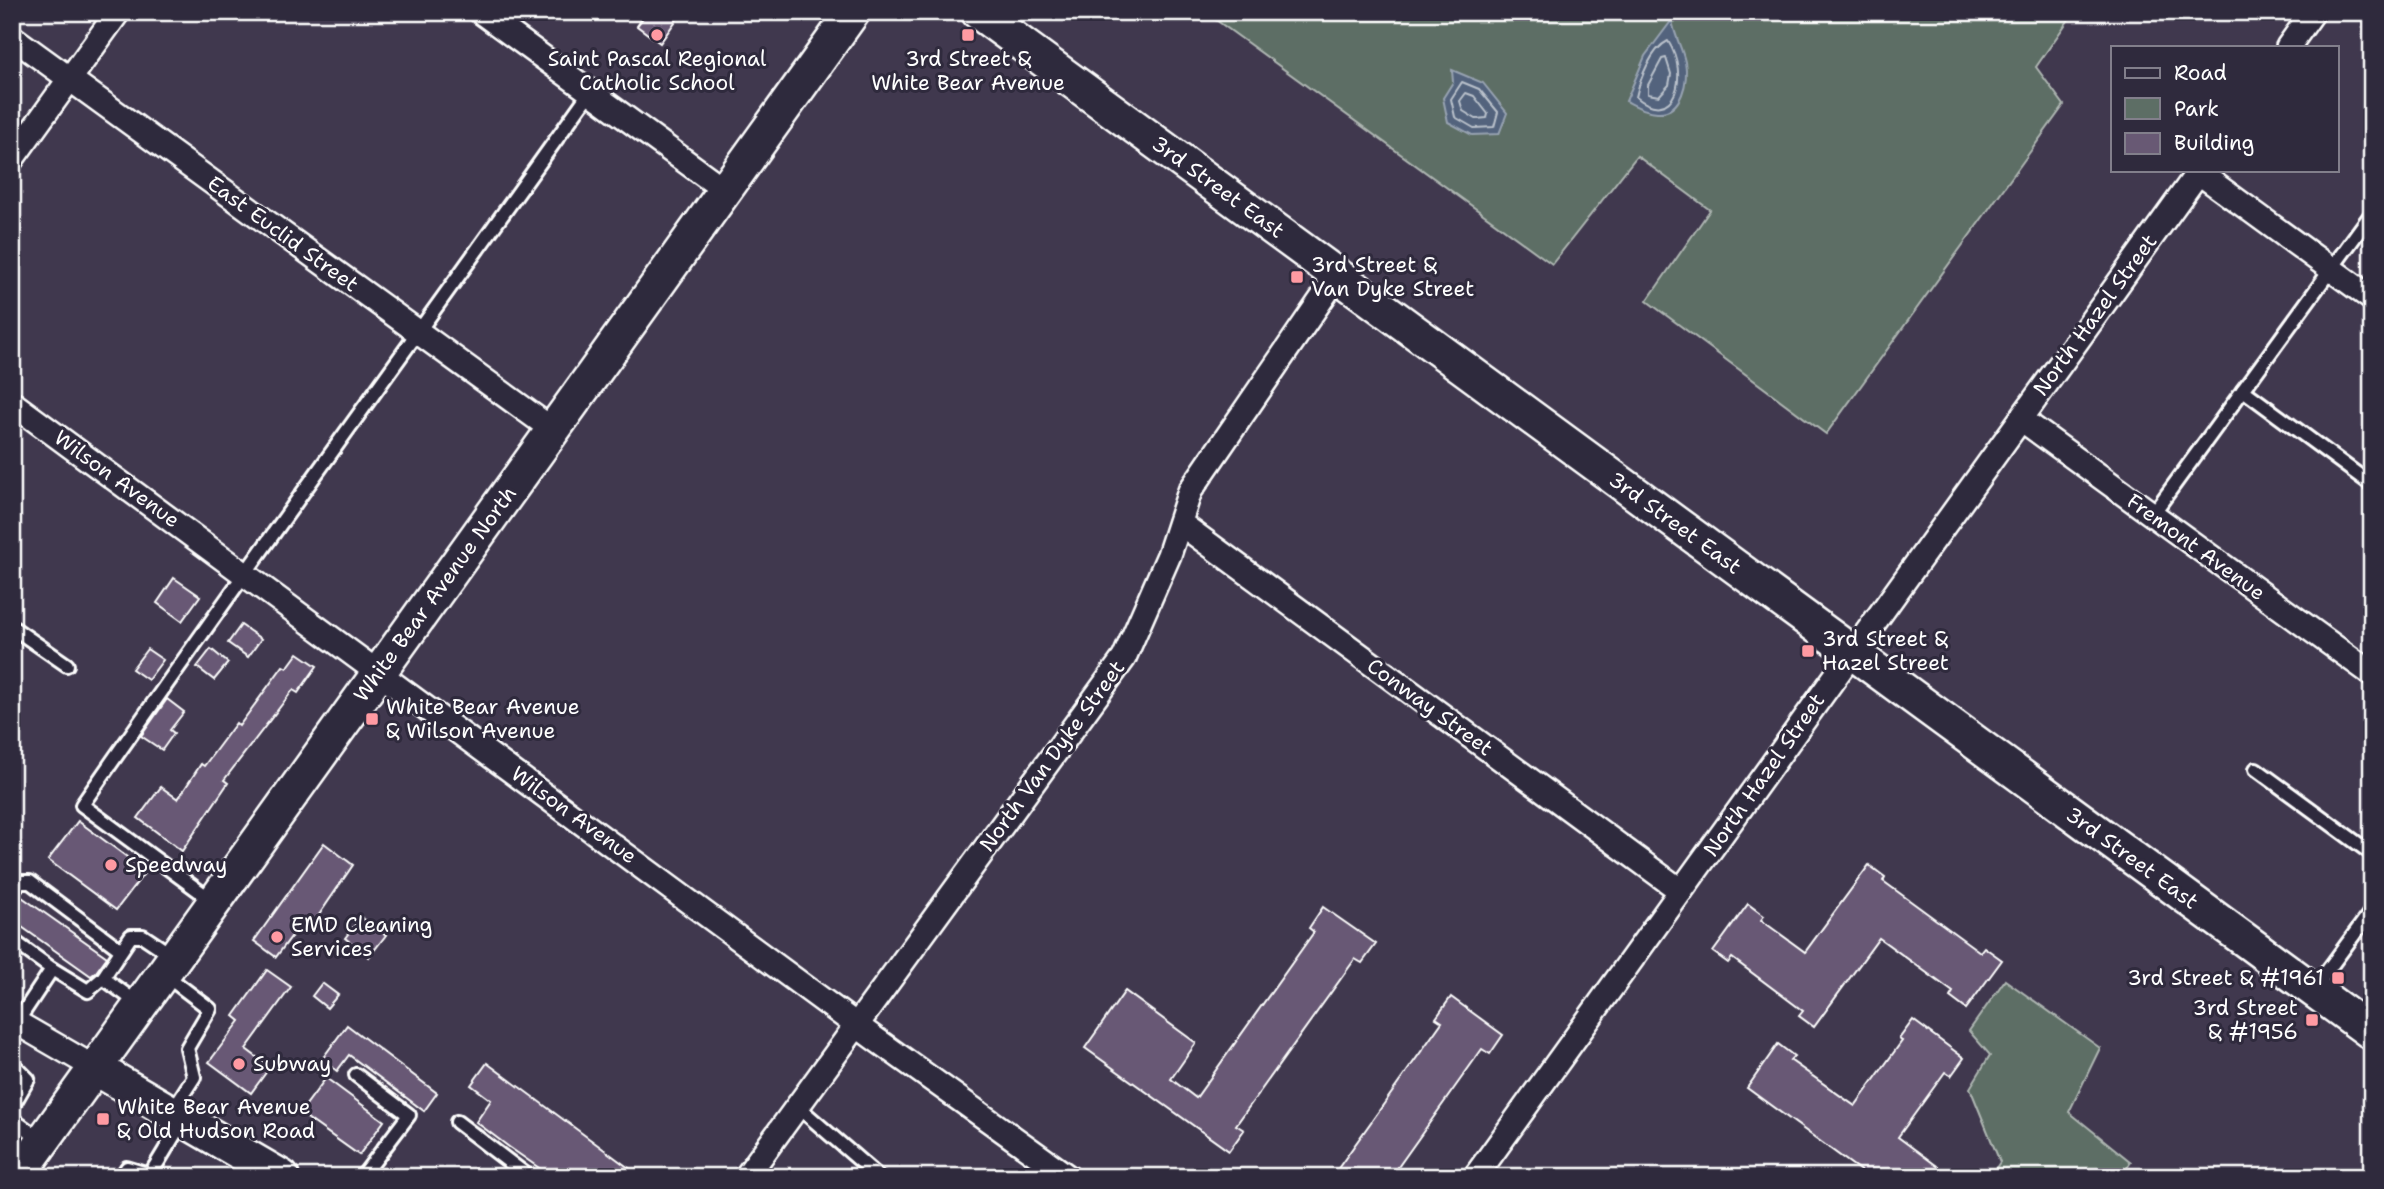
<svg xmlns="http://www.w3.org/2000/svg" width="2384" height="1189" font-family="'Shantell Sans',sans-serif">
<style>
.green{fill:#5d6e65;stroke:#aeb6b2;stroke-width:2}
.water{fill:#52647d;stroke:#97a2b1;stroke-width:2}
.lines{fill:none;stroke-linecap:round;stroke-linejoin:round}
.shore{stroke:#bac1cb;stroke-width:2}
.building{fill:#685974;stroke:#fff;stroke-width:2}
.lane-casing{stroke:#fff;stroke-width:18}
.street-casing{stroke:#fff;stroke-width:28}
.secondary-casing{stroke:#fff;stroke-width:38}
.lane{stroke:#2f2a3d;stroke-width:12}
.street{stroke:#2f2a3d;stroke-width:23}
.secondary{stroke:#2f2a3d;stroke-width:33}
.poi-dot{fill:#ff9aa2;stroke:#2f2a3d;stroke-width:2.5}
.labels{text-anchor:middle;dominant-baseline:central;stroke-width:6;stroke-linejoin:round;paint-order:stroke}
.poi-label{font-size:21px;fill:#fff;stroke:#2f2a3d;text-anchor:start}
.street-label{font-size:21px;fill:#fff;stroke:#2f2a3d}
</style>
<rect width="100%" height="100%" fill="#40384e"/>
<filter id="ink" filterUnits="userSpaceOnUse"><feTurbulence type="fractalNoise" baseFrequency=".0143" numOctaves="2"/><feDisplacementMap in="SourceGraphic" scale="14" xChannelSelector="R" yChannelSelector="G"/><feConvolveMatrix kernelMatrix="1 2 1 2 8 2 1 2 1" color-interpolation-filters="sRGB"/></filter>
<g filter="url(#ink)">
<g class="green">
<polygon points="1205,12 2074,12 2036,67 2064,105 1826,434 1647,301 1710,210 1637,156 1552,264"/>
<polygon points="2005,980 2100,1048 2069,1112 2131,1162 2121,1177 1990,1177 2000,1162 1970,1088 1990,1055 1969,1031"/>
</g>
<g class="water">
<path d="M1672,20c2,15 10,27 13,42 4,18 -3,52 -28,50 -11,0 -21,-6 -31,-11l19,-45z"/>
<polygon points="1452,70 1483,83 1507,113 1499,134 1472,135 1448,122 1443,98 1453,82"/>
</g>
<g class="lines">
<g class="shore">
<path d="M1668,41c22,34 7,87 -32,56 4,-18 15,-48 32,-56z"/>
<polygon points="1662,59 1666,58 1671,74 1669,85 1659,96 1648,94 1648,85"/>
<polygon points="1462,82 1479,89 1498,112 1494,127 1474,128 1455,117 1451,99"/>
<polygon points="1466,93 1474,96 1488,114 1487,118 1476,119 1463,111 1460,101"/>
</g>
</g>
<g class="building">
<polygon points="647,12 682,12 660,43 637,26"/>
<polygon points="174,578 200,596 182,621 157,603"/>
<polygon points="241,625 261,639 248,657 228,643"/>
<polygon points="147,649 163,660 148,680 132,669"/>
<polygon points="211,649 228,663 214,680 197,667"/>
<polygon points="298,653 317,666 298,693 293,690 224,780 228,783 182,851 138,818 161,787 178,799 201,764 204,766 236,723 239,726 283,666 287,668"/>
<polygon points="167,699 184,712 170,730 174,733 162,750 141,736"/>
<polygon points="78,821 146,871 116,910 48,860"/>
<polygon points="324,843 353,865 308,931 300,925 276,957 254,941"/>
<polygon points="1869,865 1885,877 1883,881 1980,952 1984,947 2002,960 1966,1009 1950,997 1953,992 1879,938 1814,1027 1799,1016 1803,1011 1732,958 1728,963 1713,952 1748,904 1764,916 1761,920 1805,952"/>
<polygon points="19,895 107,957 96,972 91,976 12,920 12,903"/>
<polygon points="1323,907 1376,944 1362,963 1355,959 1236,1125 1244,1130 1229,1151 1085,1048 1125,991 1196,1043 1171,1079 1196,1098 1314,932 1309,928"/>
<polygon points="361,917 386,935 369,957 345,938"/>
<polygon points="267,970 291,987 246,1049 270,1067 251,1093 209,1062 240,1021 234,1016"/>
<polygon points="322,983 338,995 327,1008 312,996"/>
<polygon points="1451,997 1503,1035 1490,1054 1482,1049 1391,1177 1332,1177 1442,1022 1436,1018"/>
<polygon points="1913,1020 1964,1058 1951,1076 1945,1072 1898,1137 1952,1177 1869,1177 1747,1088 1778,1044 1794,1056 1790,1060 1855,1106 1902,1041 1899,1039"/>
<polygon points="347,1025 437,1093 424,1111 349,1055 337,1071 322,1059"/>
<polygon points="487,1063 641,1177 552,1177 509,1147 476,1122 491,1100 471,1085"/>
<polygon points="326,1078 384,1121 359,1155 300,1113"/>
</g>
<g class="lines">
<g class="lane-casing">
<g id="lane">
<polyline points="2243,390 2372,485"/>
<polyline points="2152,515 2372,213"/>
<polyline points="12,627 67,665"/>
<polyline points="2256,769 2372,854"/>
<polyline points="12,889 21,882 30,882 121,950"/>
<path d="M214,902l-132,-97c166,-240 339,-475 508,-713"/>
<polyline points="12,940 52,969"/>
<polyline points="164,974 210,1009 187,1048 194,1077 172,1111"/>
<polyline points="103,978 139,1004"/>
<polyline points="2314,989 2372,910"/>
<polyline points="17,1022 52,969 88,991 103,978 131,936 143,936 173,956"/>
<polyline points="12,1063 28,1079 12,1107"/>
<polyline points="356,1075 409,1115 362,1177"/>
<polyline points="797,1106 879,1177"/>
<polyline points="12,1119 43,1141"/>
<polyline points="457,1122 529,1177"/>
<polyline points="121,1177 127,1168 150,1175"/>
<polyline points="153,1177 150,1175 182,1122"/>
</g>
</g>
<g class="street-casing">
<g id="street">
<polyline points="481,12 726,191"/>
<polyline points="12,37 553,430"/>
<polyline points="2288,47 2313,12"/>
<polyline points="12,159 118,12"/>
<polyline points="2198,172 2372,299"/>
<polyline points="12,403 874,1038 1068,1177"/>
<polyline points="2021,419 2372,674"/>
<polyline points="1180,523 1681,891"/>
<polyline points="12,1020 95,1068"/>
<polyline points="746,1177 1124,658 1169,555 1190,491 1338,275"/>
<polyline points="1475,1177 2200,170"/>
</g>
</g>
<g class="secondary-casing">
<g id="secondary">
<polyline points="978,12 2372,1033"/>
<polyline points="95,1068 282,1177"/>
<polyline points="17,1177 853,12"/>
</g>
</g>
<use href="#lane" class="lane"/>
<use href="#street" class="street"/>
<use href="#secondary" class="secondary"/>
</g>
</g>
<g class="poi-dot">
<circle cx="657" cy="35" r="7"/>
<rect x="961" y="28" width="14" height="14" rx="3.5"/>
<rect x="1290" y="270" width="14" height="14" rx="3.5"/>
<rect x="1801" y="644" width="14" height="14" rx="3.5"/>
<rect x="365" y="712" width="14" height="14" rx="3.5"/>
<circle cx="111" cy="865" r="7"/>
<circle cx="277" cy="937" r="7"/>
<rect x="2331" y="971" width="14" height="14" rx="3.5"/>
<rect x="2305" y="1013" width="14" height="14" rx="3.5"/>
<circle cx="239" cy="1064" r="7"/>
<rect x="96" y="1112" width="14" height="14" rx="3.5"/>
</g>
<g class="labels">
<g class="poi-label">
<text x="657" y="59" text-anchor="middle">Saint Pascal Regional<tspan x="657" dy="24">Catholic School</tspan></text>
<text x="968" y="59" text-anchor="middle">3rd Street &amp;<tspan x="968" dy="24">White Bear Avenue</tspan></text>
<text x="1311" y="265">3rd Street &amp;<tspan x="1311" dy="24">Van Dyke Street</tspan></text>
<text x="1822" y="639">3rd Street &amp;<tspan x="1822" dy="24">Hazel Street</tspan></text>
<text x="386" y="707">White Bear Avenue<tspan x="386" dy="24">&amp; Wilson Avenue</tspan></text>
<text x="125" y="865">Speedway</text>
<text x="291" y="925">EMD Cleaning<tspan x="291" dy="24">Services</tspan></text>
<text x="2324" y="978" text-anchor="end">3rd Street &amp; #1961</text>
<text x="2298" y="1008" text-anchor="end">3rd Street<tspan x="2298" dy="24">&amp; #1956</tspan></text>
<text x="253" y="1064">Subway</text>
<text x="117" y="1107">White Bear Avenue<tspan x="117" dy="24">&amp; Old Hudson Road</tspan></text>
</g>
<g class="street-label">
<text transform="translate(1218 187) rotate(36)">3rd Street East</text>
<text transform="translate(283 234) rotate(36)">East Euclid Street</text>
<text transform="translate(2095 315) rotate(-54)">North Hazel Street</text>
<text transform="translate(117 479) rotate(36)">Wilson Avenue</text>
<text transform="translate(1675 523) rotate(36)">3rd Street East</text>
<text transform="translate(2196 547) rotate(36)">Fremont Avenue</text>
<text transform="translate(435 594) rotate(-54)">White Bear Avenue North</text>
<text transform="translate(1430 707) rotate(36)">Conway Street</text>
<text transform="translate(1052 756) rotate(-54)">North Van Dyke Street</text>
<text transform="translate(1764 775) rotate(-55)">North Hazel Street</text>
<text transform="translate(574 815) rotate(36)">Wilson Avenue</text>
<text transform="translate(2132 858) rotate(36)">3rd Street East</text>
</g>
</g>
<rect width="2384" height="1189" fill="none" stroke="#2f2a3d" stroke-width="42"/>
<rect x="21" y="21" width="2342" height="1147" fill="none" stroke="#fff" stroke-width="2.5" filter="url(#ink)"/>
<rect x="2111" y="46" width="228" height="126" fill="#2f2a3d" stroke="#827f8b" stroke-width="2"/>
<rect x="2125" y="68" width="35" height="10" fill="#2f2a3d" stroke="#827f8b" stroke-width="2"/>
<text x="2174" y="80" font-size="21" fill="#ffffff">Road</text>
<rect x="2125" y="98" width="35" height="21" fill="#5d6e65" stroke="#827f8b" stroke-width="2"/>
<text x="2174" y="116" font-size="21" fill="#ffffff">Park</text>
<rect x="2125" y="133" width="35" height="21" fill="#685974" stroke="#827f8b" stroke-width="2"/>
<text x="2174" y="150" font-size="21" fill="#ffffff">Building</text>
</svg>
